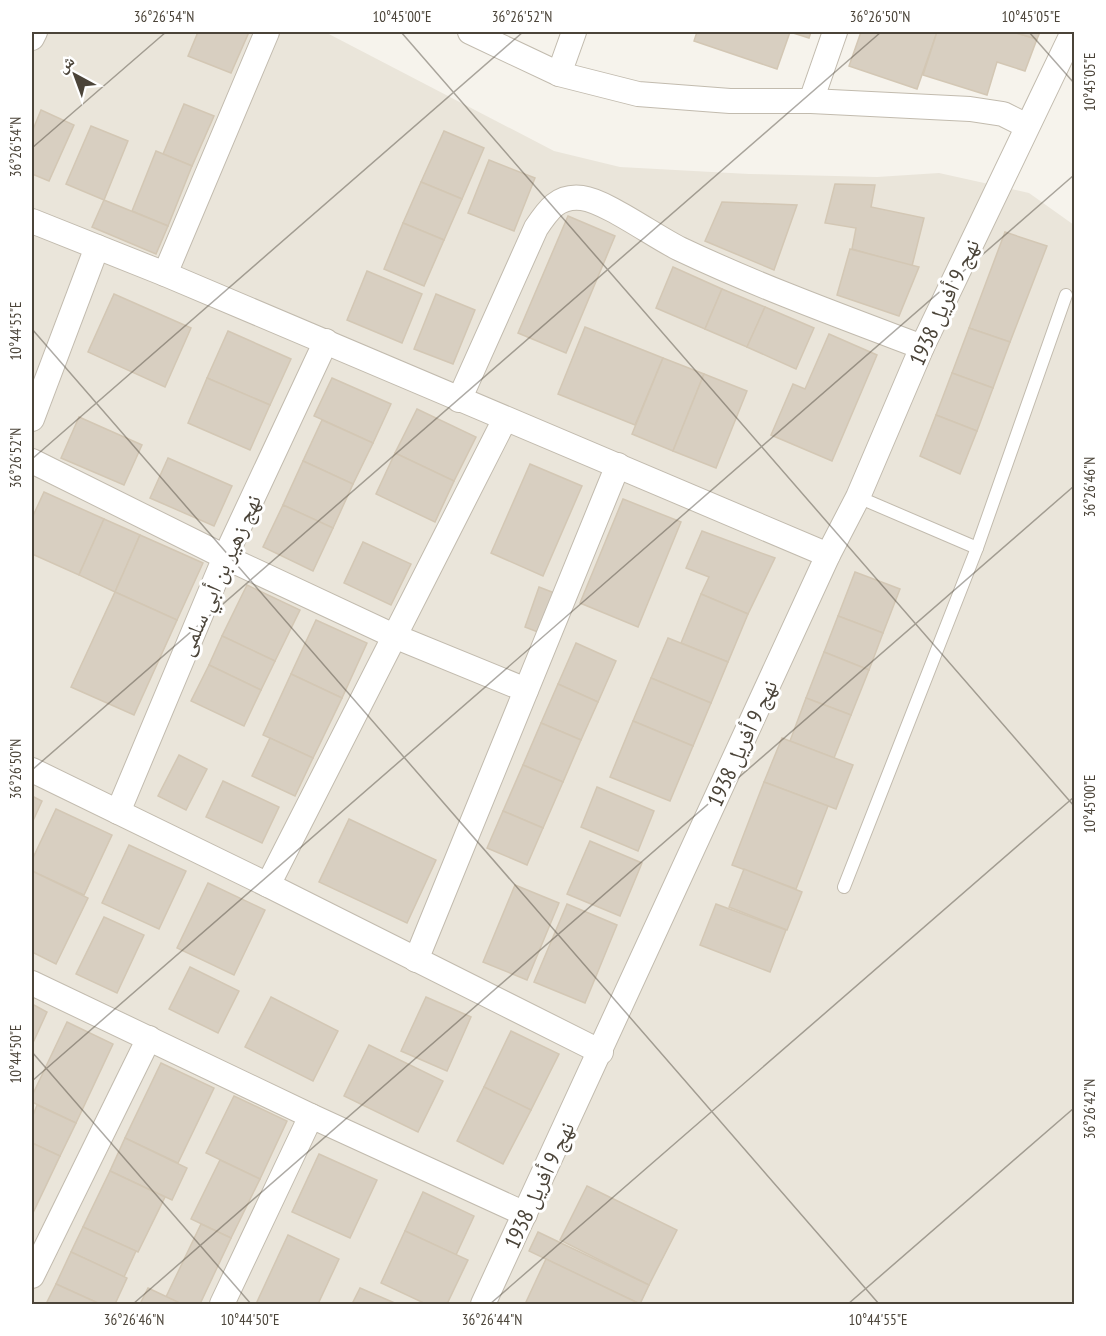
<svg xmlns="http://www.w3.org/2000/svg" width="1106" height="1336" font-family="'PT Sans Narrow','Noto Naskh Arabic',sans-serif">
<style>
.residential{fill:#eae5da}
.building{fill:#d8cfc1;stroke:#d3c7b4;stroke-width:1.5}
.lines{fill:none;stroke-linecap:round;stroke-linejoin:round}
.lane-casing{stroke:#c2bbae;stroke-width:14}
.street-casing{stroke:#c2bbae;stroke-width:26}
.lane{stroke:#fff;stroke-width:12}
.street{stroke:#fff;stroke-width:24}
.ticks{fill:none;stroke:#4b4439;stroke-width:1.5;stroke-opacity:0.45}
.labels{text-anchor:middle;dominant-baseline:central;stroke-width:6;stroke-linejoin:round;paint-order:stroke}
.street-label{font-size:22px;fill:#4b4439;stroke:#fff}
.neatline{fill:none;stroke:#4b4439;stroke-width:2}
.ticks-label{font-size:15px;text-anchor:middle;fill:#4b4439}
</style>
<rect width="100%" height="100%" fill="#f6f3ec"/>
<polygon class="residential" points="32,32 325,32 554,151 620,167 749,174 877,177 939,173 1029,193 1074,225 1074,1304 32,1304"/>
<g class="building">
<polygon points="198,32 249,32 231,73 188,56"/>
<polygon points="697,32 811,32 809,38 790,32 777,69 694,41"/>
<polygon points="861,32 937,32 917,89 849,66"/>
<polygon points="937,32 1013,32 1037,39 1025,71 997,62 987,95 923,75"/>
<polygon points="1013,32 1040,32 1037,39"/>
<polygon points="184,104 214,116 192,166 163,154"/>
<polygon points="41,110 74,125 49,181 32,174 32,132"/>
<polygon points="91,126 128,141 104,200 66,184"/>
<polygon points="444,131 484,148 462,199 421,182"/>
<polygon points="156,151 192,166 168,226 132,211"/>
<polygon points="489,160 535,178 514,231 468,213"/>
<polygon points="421,182 462,199 444,240 403,223"/>
<polygon points="835,184 875,185 871,207 924,218 912,266 852,249 856,228 825,223"/>
<polygon points="104,200 168,226 156,254 92,227"/>
<polygon points="722,202 797,205 774,270 705,241"/>
<polygon points="568,216 615,236 566,353 518,333"/>
<polygon points="403,223 444,240 424,286 384,269"/>
<polygon points="1005,232 1047,246 1010,342 969,328"/>
<polygon points="850,249 919,267 899,316 837,295"/>
<polygon points="673,267 722,289 705,329 656,308"/>
<polygon points="367,271 422,294 402,343 347,320"/>
<polygon points="722,289 765,307 747,347 705,329"/>
<polygon points="114,294 191,328 165,387 88,352"/>
<polygon points="436,294 475,310 453,364 414,349"/>
<polygon points="765,307 814,328 796,369 747,347"/>
<polygon points="585,327 663,358 635,425 558,394"/>
<polygon points="969,328 1010,342 993,388 952,373"/>
<polygon points="228,331 291,359 270,405 207,378"/>
<polygon points="829,334 877,355 832,461 771,435 793,384 805,389"/>
<polygon points="663,358 704,374 673,451 632,434"/>
<polygon points="952,373 993,388 977,431 936,415"/>
<polygon points="704,374 747,391 716,468 673,451"/>
<polygon points="207,378 270,405 250,450 188,423"/>
<polygon points="332,378 391,404 373,443 314,416"/>
<polygon points="417,409 476,437 454,481 395,453"/>
<polygon points="936,415 977,431 960,474 920,456"/>
<polygon points="79,417 142,445 124,485 61,458"/>
<polygon points="322,420 373,443 353,484 303,461"/>
<polygon points="395,453 454,481 435,522 376,494"/>
<polygon points="168,458 232,486 214,526 150,498"/>
<polygon points="303,461 353,484 333,528 283,505"/>
<polygon points="530,464 582,486 543,576 491,553"/>
<polygon points="44,492 104,519 79,575 32,554 32,518"/>
<polygon points="623,499 681,522 638,627 580,603"/>
<polygon points="283,505 333,528 313,571 263,547"/>
<polygon points="104,519 140,535 115,592 79,575"/>
<polygon points="702,531 775,558 748,614 701,594 709,577 686,568"/>
<polygon points="140,535 203,563 177,620 115,592"/>
<polygon points="363,542 411,564 391,605 344,583"/>
<polygon points="855,572 900,589 883,633 838,616"/>
<polygon points="247,585 300,610 275,661 222,636"/>
<polygon points="539,587 557,594 543,634 525,627"/>
<polygon points="115,592 177,620 134,715 71,687"/>
<polygon points="701,594 748,614 728,662 681,643"/>
<polygon points="838,616 883,633 869,670 824,652"/>
<polygon points="316,620 367,643 342,698 291,674"/>
<polygon points="222,636 275,661 261,690 209,665"/>
<polygon points="668,638 728,662 711,703 651,678"/>
<polygon points="576,643 616,661 598,702 558,684"/>
<polygon points="824,652 869,670 851,715 806,698"/>
<polygon points="209,665 261,690 244,726 191,701"/>
<polygon points="291,674 342,698 313,758 263,735"/>
<polygon points="651,678 711,703 693,746 633,721"/>
<polygon points="558,684 598,702 581,740 541,723"/>
<polygon points="806,698 851,715 834,758 790,741"/>
<polygon points="633,721 693,746 670,801 610,777"/>
<polygon points="541,723 581,740 563,782 523,765"/>
<polygon points="270,738 313,758 295,796 252,776"/>
<polygon points="782,738 853,765 836,809 764,782"/>
<polygon points="179,755 207,769 186,810 158,796"/>
<polygon points="523,765 563,782 543,828 503,811"/>
<polygon points="223,781 279,807 262,843 206,817"/>
<polygon points="764,782 828,806 796,889 732,865"/>
<polygon points="597,787 654,811 638,851 581,827"/>
<polygon points="32,796 42,801 32,823"/>
<polygon points="56,809 112,835 84,895 32,871 32,860"/>
<polygon points="503,811 543,828 527,865 487,848"/>
<polygon points="349,819 436,860 407,923 319,882"/>
<polygon points="590,841 642,863 620,916 567,894"/>
<polygon points="129,845 186,871 159,929 102,903"/>
<polygon points="744,869 802,892 787,930 729,907"/>
<polygon points="32,871 88,898 56,964 32,952"/>
<polygon points="208,883 265,910 234,975 177,948"/>
<polygon points="515,885 559,903 527,980 483,962"/>
<polygon points="567,904 617,925 585,1003 534,982"/>
<polygon points="716,904 786,930 770,972 700,945"/>
<polygon points="104,917 144,935 117,993 76,974"/>
<polygon points="190,967 239,991 218,1033 169,1009"/>
<polygon points="271,997 338,1031 313,1081 245,1047"/>
<polygon points="426,997 471,1017 447,1071 401,1051"/>
<polygon points="32,1004 47,1012 32,1045"/>
<polygon points="67,1022 113,1044 76,1123 32,1102 32,1096"/>
<polygon points="511,1031 559,1054 531,1110 484,1087"/>
<polygon points="369,1045 443,1081 418,1132 344,1096"/>
<polygon points="161,1063 214,1088 178,1163 125,1138"/>
<polygon points="484,1087 531,1110 503,1164 457,1141"/>
<polygon points="234,1096 287,1121 260,1179 206,1153"/>
<polygon points="37,1105 76,1123 60,1156 32,1143 32,1118"/>
<polygon points="125,1138 187,1168 172,1200 110,1171"/>
<polygon points="32,1143 60,1156 32,1215"/>
<polygon points="319,1154 377,1180 350,1238 292,1212"/>
<polygon points="220,1160 260,1179 231,1238 191,1219"/>
<polygon points="110,1171 165,1197 138,1252 83,1227"/>
<polygon points="587,1186 677,1230 649,1285 560,1240"/>
<polygon points="423,1192 474,1216 456,1255 405,1231"/>
<polygon points="201,1224 231,1238 200,1304 181,1304 166,1297"/>
<polygon points="83,1227 136,1251 124,1277 71,1252"/>
<polygon points="405,1231 468,1260 447,1304 426,1304 381,1283"/>
<polygon points="538,1232 649,1285 640,1304 529,1251"/>
<polygon points="288,1235 339,1259 318,1304 256,1304"/>
<polygon points="71,1252 127,1278 115,1304 100,1304 56,1284"/>
<polygon points="546,1259 640,1304 532,1304 526,1302"/>
<polygon points="56,1284 100,1304 46,1304"/>
<polygon points="148,1288 182,1304 140,1304"/>
<polygon points="360,1288 397,1304 352,1304"/>
</g>
<g class="lines">
<g class="lane-casing">
<g id="lane">
<polyline points="858,497 977,548"/>
<polyline points="844,887 977,548 1066,295"/>
</g>
</g>
<g class="street-casing">
<g id="street">
<polyline points="470,32 559,74 638,94 730,101 811,101 970,109 1003,114 1027,126"/>
<polyline points="32,38 35,32"/>
<polyline points="559,74 574,32"/>
<polyline points="811,101 835,32"/>
<polyline points="32,221 165,274 828,555"/>
<polyline points="165,274 267,32"/>
<path d="M459,400l77,-172c12,-18 22,-33 46,-30 24,3 73,39 98,51 78,37 160,67 242,98"/>
<polyline points="32,419 97,247"/>
<polyline points="32,461 225,557 394,636 526,690"/>
<polyline points="32,770 268,885 601,1052"/>
<polyline points="118,812 225,557 326,341"/>
<polyline points="268,885 505,419"/>
<polyline points="416,960 618,465"/>
<polyline points="32,983 311,1116 525,1214"/>
<polyline points="32,1276 149,1038"/>
<polyline points="222,1304 311,1116"/>
<polyline points="483,1304 828,555 858,497 922,347 1073,32"/>
</g>
</g>
<use href="#lane" class="lane"/>
<use href="#street" class="street"/>
</g>
<path class="ticks" d="M401,32l673,774M1029,32l45,51M32,148l134,-116M32,329l847,975M32,459l491,-427M32,770l849,-738M32,1052l219,252M32,1081l1042,-906M133,1304l941,-818M490,1304l584,-507M848,1304l226,-196"/>
<g class="labels">
<g class="street-label">
<text transform="translate(944 302) rotate(-65)">نهج 9 أفريل 1938</text>
<text transform="translate(219 575) rotate(-66)">نهج زهير بن أبي سلمى</text>
<text transform="translate(742 743) rotate(-65)">نهج 9 أفريل 1938</text>
<text transform="translate(539 1185) rotate(-65)">نهج 9 أفريل 1938</text>
</g>
</g>
<rect width="1106" height="1336" fill="none" stroke="#ffffff" stroke-width="66"/>
<g transform="translate(75 75) rotate(319)" stroke="#ffffff" stroke-width="4.5" paint-order="stroke">
<path d="M0-4.5L10 22L0 15L-10 22Z" fill="#4b4439"/>
<text y="-9" font-size="16" font-weight="bold" text-anchor="middle" fill="#4b4439">ش</text>
</g>
<rect x="33" y="33" width="1040" height="1270" class="neatline"/>
<g class="ticks-label">
<text x="164" y="22">36°26'54"N</text>
<text x="402" y="22">10°45'00"E</text>
<text x="522" y="22">36°26'52"N</text>
<text x="880" y="22">36°26'50"N</text>
<text x="1031" y="22">10°45'05"E</text>
<text transform="translate(1090 82) rotate(-90)" y="5">10°45'05"E</text>
<text transform="translate(16 147) rotate(-90)" y="5">36°26'54"N</text>
<text transform="translate(16 331) rotate(-90)" y="5">10°44'55"E</text>
<text transform="translate(16 458) rotate(-90)" y="5">36°26'52"N</text>
<text transform="translate(1090 487) rotate(-90)" y="5">36°26'46"N</text>
<text transform="translate(16 769) rotate(-90)" y="5">36°26'50"N</text>
<text transform="translate(1090 804) rotate(-90)" y="5">10°45'00"E</text>
<text transform="translate(16 1054) rotate(-90)" y="5">10°44'50"E</text>
<text transform="translate(1090 1109) rotate(-90)" y="5">36°26'42"N</text>
<text x="134" y="1325">36°26'46"N</text>
<text x="250" y="1325">10°44'50"E</text>
<text x="492" y="1325">36°26'44"N</text>
<text x="878" y="1325">10°44'55"E</text>
</g>
</svg>
